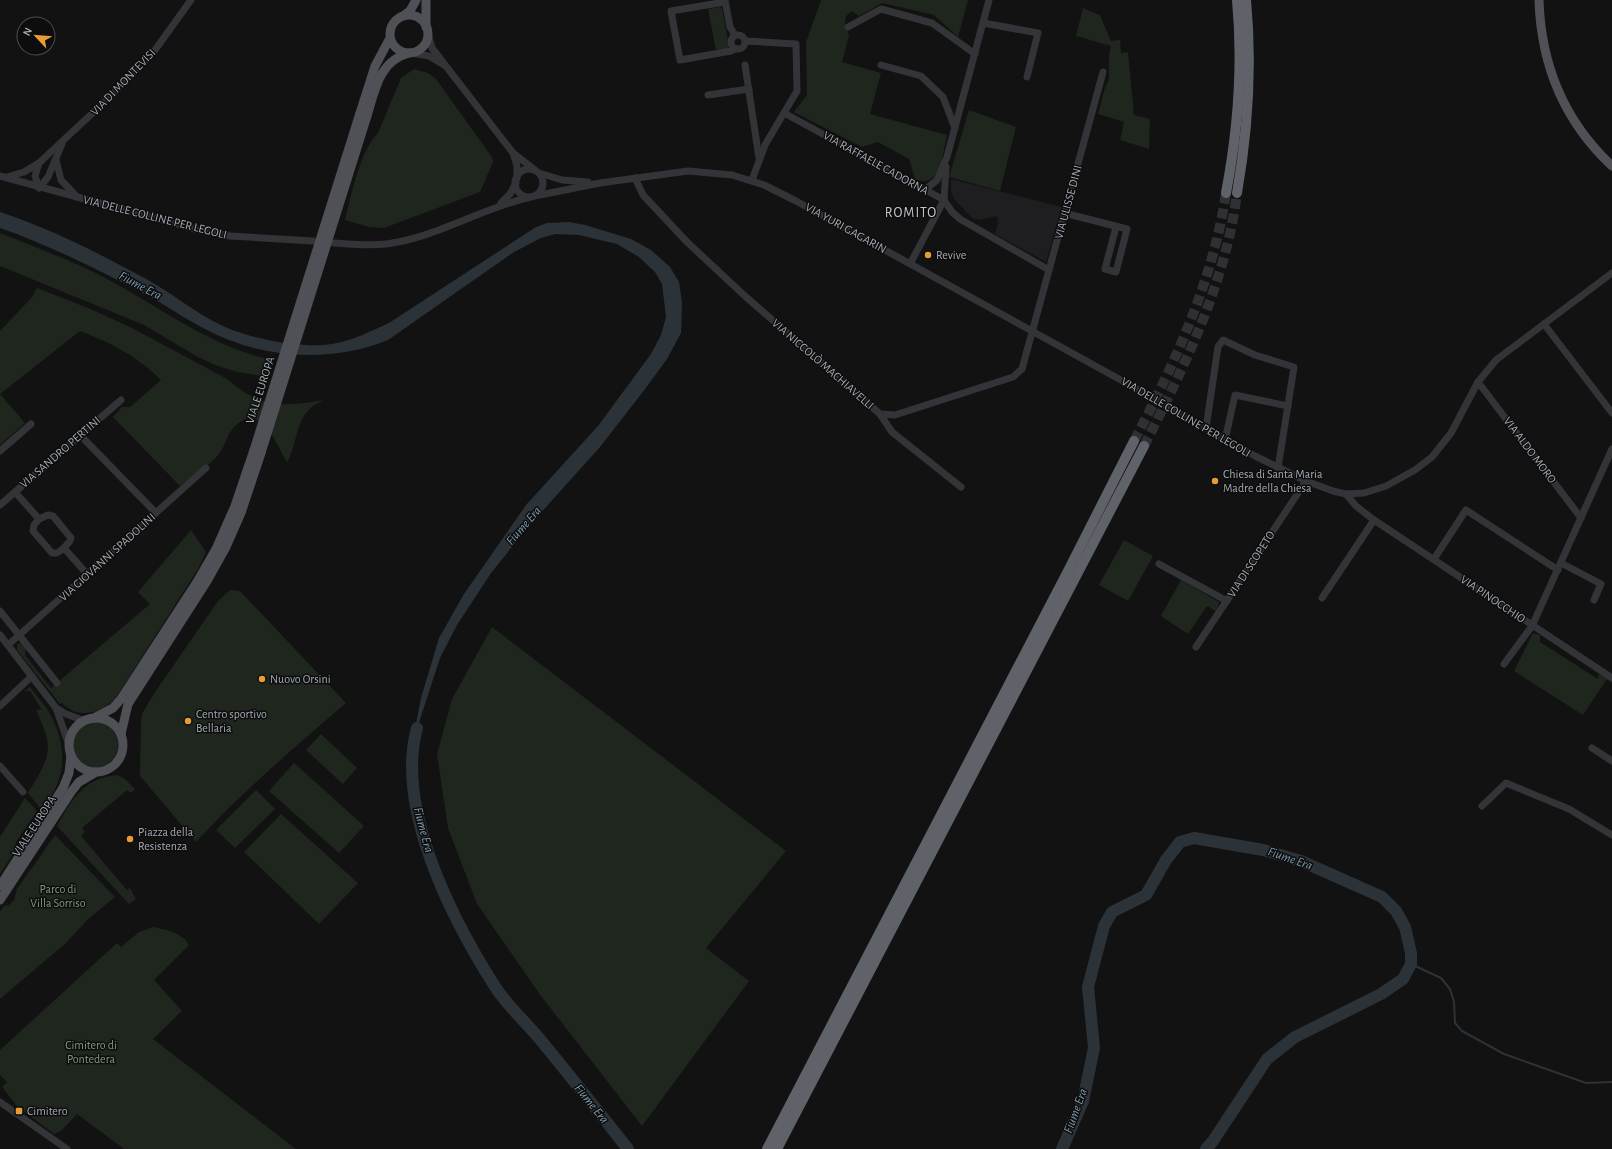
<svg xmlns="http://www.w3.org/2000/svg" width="1612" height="1149" font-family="'Alegreya Sans',sans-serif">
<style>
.built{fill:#1e1e20}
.green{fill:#1e261e}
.water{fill:#2b3338}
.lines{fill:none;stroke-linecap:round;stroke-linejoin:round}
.stream{stroke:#2b3338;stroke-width:2}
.river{stroke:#2b3338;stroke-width:12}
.highway-tunnel{stroke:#2f3033;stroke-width:10;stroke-dasharray:10 5;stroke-linecap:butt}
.minor{stroke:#333438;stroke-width:7}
.major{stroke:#4f5157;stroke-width:9}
.highway{stroke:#5f6269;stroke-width:10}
.major-bridge{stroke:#4f5157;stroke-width:9}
.poi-dot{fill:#e89c35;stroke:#0d0d0e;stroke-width:1.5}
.labels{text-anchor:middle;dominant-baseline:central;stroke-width:3;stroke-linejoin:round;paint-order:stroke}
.street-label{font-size:12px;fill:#a4aab3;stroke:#0d0d0e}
.poi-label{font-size:12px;fill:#a4aab3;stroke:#0d0d0e;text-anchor:start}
.park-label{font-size:12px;fill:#7c9d7b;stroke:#0d0d0e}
.water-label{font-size:13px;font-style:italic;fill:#7c9aad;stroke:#0d0d0e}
.quarter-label{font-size:14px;letter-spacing:1px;fill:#c4c8cf;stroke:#0d0d0e}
</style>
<rect width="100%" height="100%" fill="#121213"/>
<polygon class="built" points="951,179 1062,207 1046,262 995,234 998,223 997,216 979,220 972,218 954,199 951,191"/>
<g class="green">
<path d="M821,0h147l-10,37 -24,-22 -52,-12 -23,13 -7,-5 -6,5 -1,8 4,11 -7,27 39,11 -11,41 77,21c-4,16 -6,56 -32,44l-6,-20 -31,-17 -16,5 -68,-35 13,-17 -1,-53z"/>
<polygon points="720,7 722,9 729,46 727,49 716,50 708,9"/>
<polygon points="1083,8 1100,15 1111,41 1120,40 1121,53 1128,52 1134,115 1150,119 1149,149 1120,140 1124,122 1098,114 1104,91 1109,79 1109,55 1111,46 1076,36"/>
<path d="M414,69l14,4 8,6 56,78 1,5 -13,30 -96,36 -15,-1 -24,-7c7,-27 14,-67 33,-87l23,-55z"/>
<polygon points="969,110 1016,127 1000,191 949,177"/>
<path d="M0,233c37,15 74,28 109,47 50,27 108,70 164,80l-5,17 -31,-5 -22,-7 -17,-8 -54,-32 -144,-59z"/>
<path d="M37,288l56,22 39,18 97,52c30,28 56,27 94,20 -4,3 -10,5 -13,9 -15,13 -13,37 -23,53 -11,-18 -26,-62 -53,-35 -7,8 -9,19 -15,27 -9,11 -28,23 -39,32l-67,-69 9,-10h8l31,-27c-24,-24 -50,-37 -81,-49l-80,63 25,29 -25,22v-114l32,-34z"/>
<path d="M191,530l15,22 -8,17 -81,127c-14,18 -39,24 -55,7l-2,1 -43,-54v-6l4,-1 5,6 -1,6 26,33 99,-84 -12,-12z"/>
<polygon points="1124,540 1153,556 1128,601 1099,585"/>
<polygon points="1181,580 1219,602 1216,611 1207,606 1188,634 1161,616"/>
<path d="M230,590l10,1 106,112c-51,44 -104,89 -150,139l-56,-66 1,-55 1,-7 11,-19 65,-94z"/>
<polygon points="492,627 786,851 706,948 749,981 642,1126 541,996 477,904 448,828 437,754 452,699"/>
<polygon points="1533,633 1540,635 1540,642 1598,679 1599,674 1607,679 1583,715 1514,671"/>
<path d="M30,687c6,8 12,15 17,22 20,31 23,73 -7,99l-12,-15c21,-36 28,-42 8,-83h6l-12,-19h-5z"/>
<circle cx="95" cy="745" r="23"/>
<polygon points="321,734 357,768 343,784 306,750"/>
<polygon points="294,763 364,826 339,853 269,791"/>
<path d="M117,775l8,4 10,10 -4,4 -4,-3 -45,38 3,4 -4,4 46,54 3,-2 6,11 -7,5 -72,-78c15,-27 27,-48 60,-51z"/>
<polygon points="256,790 275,809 235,848 216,830"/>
<polygon points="25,798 37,811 16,842 15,851 0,874 0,837"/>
<polygon points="281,814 358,883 319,924 244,852"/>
<polygon points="55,835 115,897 87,920 66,943 0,999 0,911 4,906 9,905 14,900 17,889"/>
<path d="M153,927c13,3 29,5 36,18l-35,35 28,31 -29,28 143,110h-172l-47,-35 -16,17 -7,3 -37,-28 -15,-19 5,-5 -7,-7v-25l117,-107 4,4 18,-15z"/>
</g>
<path class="water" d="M0,212c54,18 98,41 148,68 23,13 44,30 67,42 29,16 84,27 117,22 20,-3 39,-13 57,-21l147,-96 11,-4 22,-1 16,3 46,14 20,11 19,17 9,15 3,21 -1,30 -14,26 -22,30 -45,58 -72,80 -37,46 -34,52 -17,33 -28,86 9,-46 18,-60 25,-44 62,-89 72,-79 53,-72 10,-19 5,-18 -4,-33 -7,-12 -16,-15 -22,-13 -38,-9 -24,-1 -14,4 -27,14 -126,88c-56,23 -125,19 -179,-9 -21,-10 -40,-24 -60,-35 -49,-25 -97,-50 -149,-68z"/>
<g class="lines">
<polyline class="stream" points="1411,964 1441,978 1450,989 1454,1002 1455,1023 1462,1031 1504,1054 1586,1083 1612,1082"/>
<g class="river">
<path d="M417,728c-22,80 35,191 77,257 13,21 33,38 49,58 29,35 57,71 85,106"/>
<polyline points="1062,1149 1083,1101 1094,1048 1088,987 1104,926 1112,912 1146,895 1166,860 1180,842 1194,838 1263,850 1301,861 1382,897 1396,911 1405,927 1411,953 1411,964 1403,979 1381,994 1295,1037 1267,1059 1213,1141 1206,1149"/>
</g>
<g class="highway-tunnel">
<path d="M1134,441c41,-78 79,-160 92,-248"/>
<path d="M1144,446c40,-79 82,-163 93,-253"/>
</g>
<g class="minor">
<polyline points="725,0 730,27 735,35"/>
<polyline points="725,2 671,11 680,60 731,51 735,49"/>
<polyline points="983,23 1038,33 1027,77"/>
<polyline points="848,27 881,9 932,23 975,54"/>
<polyline points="428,34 432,48 513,153 535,170"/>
<circle cx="738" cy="42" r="7"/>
<polyline points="746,41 796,44 797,91 765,145 752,180"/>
<polyline points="411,53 429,56 444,65"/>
<polyline points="745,65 759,158"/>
<polyline points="881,65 921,76 943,97 955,128"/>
<polyline points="708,95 749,89"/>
<polyline points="784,113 944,200 952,212 960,219 1049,270"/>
<polyline points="513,153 517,166 517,178"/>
<polyline points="56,160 61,180 77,197"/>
<polyline points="39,163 35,176 39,188"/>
<circle cx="529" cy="183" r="14"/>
<polyline points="539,173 562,180 588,182"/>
<polyline points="0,176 199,230 230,236 313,241"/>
<polyline points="7,177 24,172 39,163 113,94 155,50 191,0"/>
<polyline points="635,178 643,195 687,242 746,297 880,414 895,415 1013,377 1022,369 1103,72"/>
<polyline points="39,188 48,177 62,144"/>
<polyline points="925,190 937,180 947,157 989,0"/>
<polyline points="535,196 600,183 688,171 732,175 764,185 796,201 1119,379 1255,456 1306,481 1333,491 1346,494 1364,493 1386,486 1415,470 1432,457 1451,433 1478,382 1496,360 1612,273"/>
<polyline points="501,203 510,194 516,183"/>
<polyline points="1064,213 1127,229 1116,272 1105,269 1116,227"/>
<path d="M334,243c17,1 34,3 52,1 50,-6 95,-36 145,-47"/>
<polyline points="910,264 944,200 946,167"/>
<polyline points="1544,324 1612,413"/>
<polyline points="1478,382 1581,518"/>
<polyline points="880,414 892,432 961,487"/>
<polyline points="1206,428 1218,347 1223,340 1255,355 1294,367 1278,468"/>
<polyline points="81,436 156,513"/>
<polyline points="1225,440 1235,395 1288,406"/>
<polyline points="0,451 31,424"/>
<polyline points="15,492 39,519 34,525 33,531 52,553 57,553 64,548 87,574"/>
<polyline points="1346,494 1356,506 1374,520 1612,678"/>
<polyline points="0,505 121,400"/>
<polyline points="39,519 48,515 53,516 71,538 70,541 64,548"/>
<polyline points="1434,559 1466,510 1558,570"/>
<polyline points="1561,563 1601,584 1594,600"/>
<polyline points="1159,564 1227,601"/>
<polyline points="1322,598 1374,520"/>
<polyline points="0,611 57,683"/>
<polyline points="0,635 56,708 69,745"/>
<polyline points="8,645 206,468"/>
<polyline points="1196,647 1306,481"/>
<polyline points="1504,664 1532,626 1612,449"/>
<polyline points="0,706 32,676"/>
<polyline points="56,708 66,714 85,721"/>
<polyline points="1592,748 1612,761"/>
<polyline points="0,766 23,792"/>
<polyline points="1482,806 1506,783 1569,809 1612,835"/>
<polyline points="0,1102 67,1149"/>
</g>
<g class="major">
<polyline points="426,0 426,27"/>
<path d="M1539,0c2,65 25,121 73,166"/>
<circle cx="409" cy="34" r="19"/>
<polyline points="403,16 410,11 416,0"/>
<polyline points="360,113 375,66 390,38"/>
<path d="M367,116c8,-26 12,-55 42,-63"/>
<polyline points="94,718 113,708 121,699 197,582 216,549 235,506 254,450"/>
<circle cx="96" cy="745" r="27"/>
<polyline points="121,734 128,704 207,581 226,547 241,513 261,453"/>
<polyline points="0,886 63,788 69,773 71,755"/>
<polyline points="0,900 71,792 79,782 96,772"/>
</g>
<g class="highway">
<path d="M1226,193c12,-63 17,-129 11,-193"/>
<path d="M1237,193c11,-63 15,-129 9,-193"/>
<polyline points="767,1149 1069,569 1134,441"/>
<polyline points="777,1149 1144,446"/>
</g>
<g class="major-bridge">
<polyline points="254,450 360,113"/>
<polyline points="261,453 367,116"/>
</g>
</g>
<g class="poi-dot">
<circle cx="928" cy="255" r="4"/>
<circle cx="1215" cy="481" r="4"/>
<circle cx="262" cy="679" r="4"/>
<circle cx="188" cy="721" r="4"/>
<circle cx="130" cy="839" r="4"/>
<rect x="15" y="1107" width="8" height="8" rx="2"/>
</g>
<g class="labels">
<g class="street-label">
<text transform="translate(123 82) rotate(-46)">VIA DI MONTEVISI</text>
<text transform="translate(876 163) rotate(29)">VIA RAFFAELE CADORNA</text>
<text transform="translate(1068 202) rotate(-75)">VIA ULISSE DINI</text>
<text transform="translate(155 217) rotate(14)">VIA DELLE COLLINE PER LEGOLI</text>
<text transform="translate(846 228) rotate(29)">VIA YURI GAGARIN</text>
<text transform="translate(823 364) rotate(41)">VIA NICCOLÒ MACHIAVELLI</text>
<text transform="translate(260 390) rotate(-72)">VIALE EUROPA</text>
<text transform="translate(1186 417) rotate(30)">VIA DELLE COLLINE PER LEGOLI</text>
<text transform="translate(1530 450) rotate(53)">VIA ALDO MORO</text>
<text transform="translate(60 452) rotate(-41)">VIA SANDRO PERTINI</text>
<text transform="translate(107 557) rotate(-42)">VIA GIOVANNI SPADOLINI</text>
<text transform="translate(1251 564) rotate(-57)">VIA DI SCOPETO</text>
<text transform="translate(1493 599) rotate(34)">VIA PINOCCHIO</text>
<text transform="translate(34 826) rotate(-57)">VIALE EUROPA</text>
</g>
<g class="poi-label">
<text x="936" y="255">Revive</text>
<text x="1223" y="474">Chiesa di Santa Maria<tspan x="1223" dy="14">Madre della Chiesa</tspan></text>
<text x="270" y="679">Nuovo Orsini</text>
<text x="196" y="714">Centro sportivo<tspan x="196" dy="14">Bellaria</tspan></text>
<text x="138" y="832">Piazza della<tspan x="138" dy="14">Resistenza</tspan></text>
<text x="27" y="1111">Cimitero</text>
</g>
<g class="park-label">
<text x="58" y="889">Parco di<tspan x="58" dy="14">Villa Sorriso</tspan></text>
<text x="91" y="1045">Cimitero di<tspan x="91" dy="14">Pontedera</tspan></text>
</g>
<g class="water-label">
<text transform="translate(140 286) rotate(28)">Fiume Era</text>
<text transform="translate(524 526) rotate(-49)">Fiume Era</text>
<text transform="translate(423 830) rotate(75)">Fiume Era</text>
<text transform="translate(1290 859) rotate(19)">Fiume Era</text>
<text transform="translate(591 1104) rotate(51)">Fiume Era</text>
<text transform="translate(1076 1111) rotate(-70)">Fiume Era</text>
</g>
<g class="quarter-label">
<text x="911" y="213">ROMITO</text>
</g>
</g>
<g transform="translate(36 36) rotate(296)"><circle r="19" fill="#0d0d0e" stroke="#494c50"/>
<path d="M0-3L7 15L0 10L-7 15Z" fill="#e89c35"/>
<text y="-6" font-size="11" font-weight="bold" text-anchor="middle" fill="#a4aab3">N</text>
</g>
</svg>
